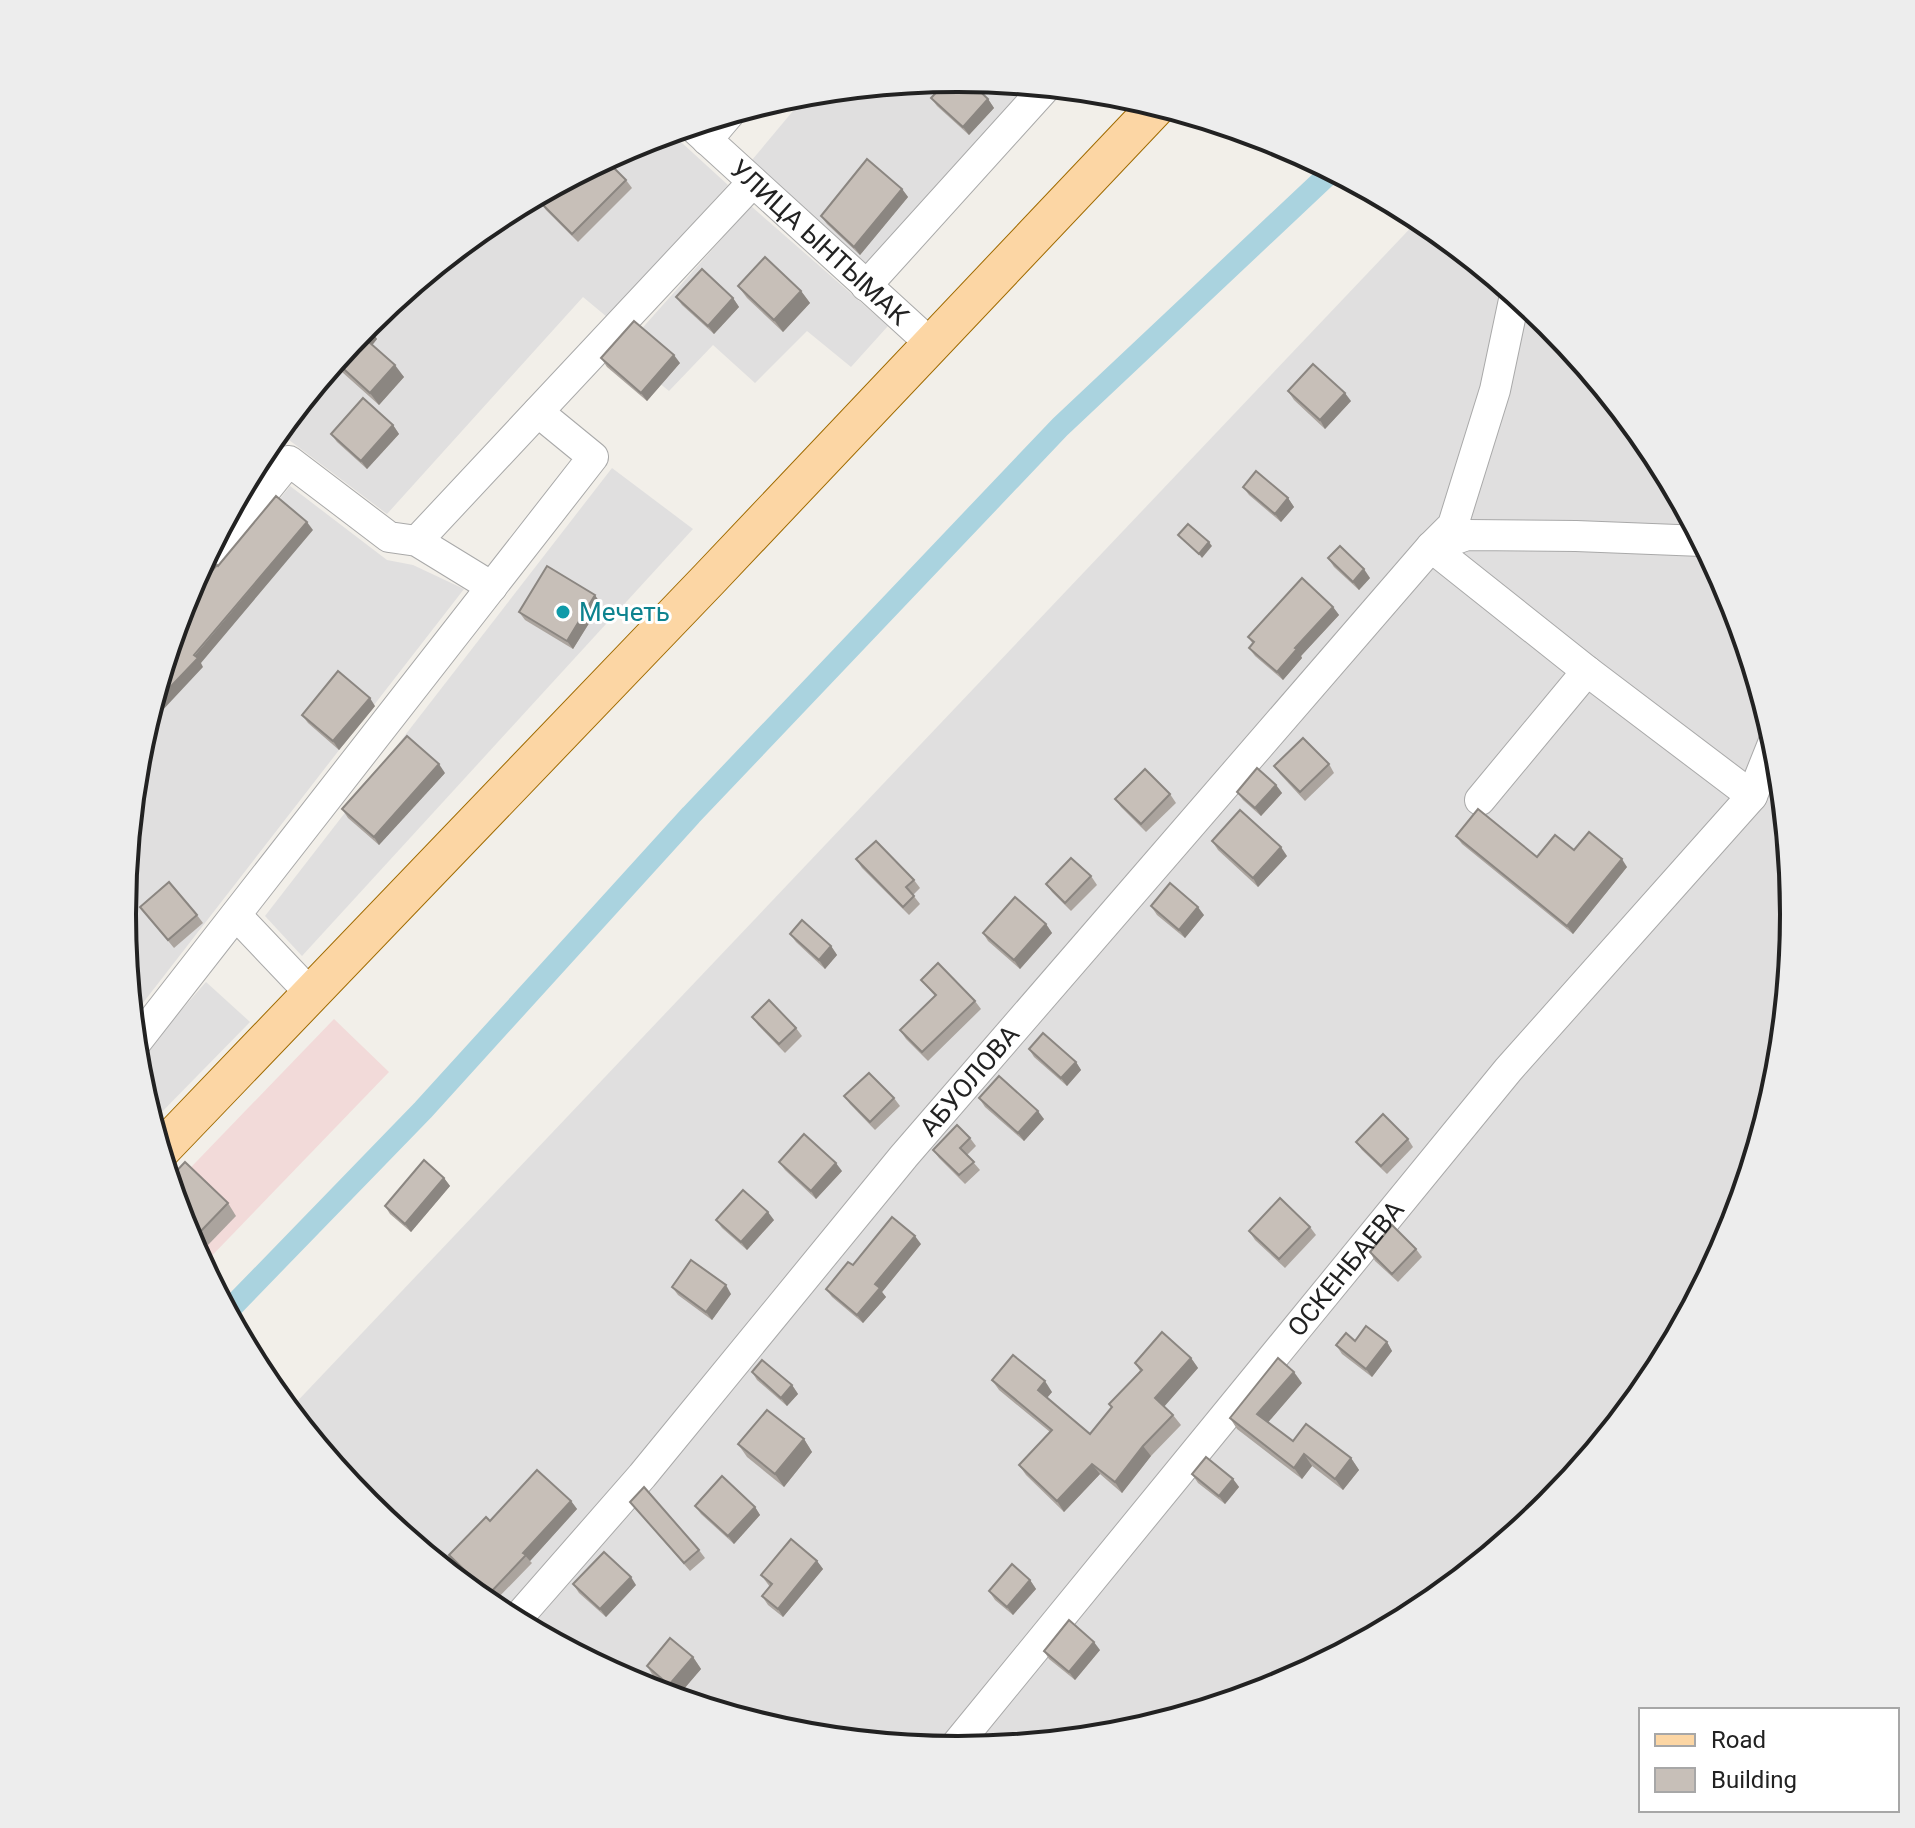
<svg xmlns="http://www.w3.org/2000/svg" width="1915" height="1828" font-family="Roboto,sans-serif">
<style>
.residential{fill:#e0dfdf}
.commercial{fill:#f2dad9}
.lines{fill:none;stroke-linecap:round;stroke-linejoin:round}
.canal{stroke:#aad3df;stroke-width:22}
.minor-casing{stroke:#a9a9a9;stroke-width:32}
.major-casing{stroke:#a06b00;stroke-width:40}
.minor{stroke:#fff;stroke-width:30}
.major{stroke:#fcd6a4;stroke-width:38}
.wall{fill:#aba49e}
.shaded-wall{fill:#8b8681}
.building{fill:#c7bfb8;stroke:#8b8681;stroke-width:2}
.culture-dot{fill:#0f9aa8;stroke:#fff;stroke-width:3}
.labels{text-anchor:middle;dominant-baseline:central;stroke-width:6;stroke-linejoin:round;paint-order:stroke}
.street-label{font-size:26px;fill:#222;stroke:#fff}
.culture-label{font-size:26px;fill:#0d838f;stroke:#fff;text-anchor:start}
.rim{fill:none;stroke:#222;stroke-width:4}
</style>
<rect width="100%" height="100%" fill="#f2efe9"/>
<g class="residential">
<polygon points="958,78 1028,85 865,266 752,160 808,93"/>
<polygon points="670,132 728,185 607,317 583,297 387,514 289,440 227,516 263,449 367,323 493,219 638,141"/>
<polygon points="751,206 888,326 851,367 807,331 755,383 713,345 669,391 621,352"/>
<polygon points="1420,218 1549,323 1653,450 1730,595 1778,751 1793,914 1777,1078 1730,1234 1652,1379 1548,1505 1422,1609 1277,1687 1120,1734 957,1750 794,1734 637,1686 493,1609 366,1505 289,1410"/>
<polygon points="612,468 693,529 302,956 265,916"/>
<polygon points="290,486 387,560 413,565 464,589 132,1017 122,914 138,750 174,632"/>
<polygon points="206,982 250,1022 151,1123 137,1077 136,1062"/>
</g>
<polygon class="commercial" points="334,1019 389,1072 202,1266 185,1233 171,1188"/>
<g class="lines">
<polyline class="canal" points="227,1312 423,1110 691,815 1060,427 1332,171"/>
<g class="minor-casing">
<g id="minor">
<path id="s1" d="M691,125l240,219"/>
<polyline points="707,140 729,114"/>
<polyline points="866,286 1046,87"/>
<polyline points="417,541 753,182"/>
<polyline points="1431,547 1587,671 1752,796"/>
<polyline points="1433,547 1467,535 1576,536 1702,541"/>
<polyline points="192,581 289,461 389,537 417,541 492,587"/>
<polyline points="1480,800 1587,671"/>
<polyline points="236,915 311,994"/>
<polyline points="134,1045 593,457 538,412"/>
<path id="s2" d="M515,1621l127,-145 262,-320 527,-609 22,-22 42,-135 20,-95"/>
<path id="s3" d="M952,1750l556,-680 244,-274 22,-55"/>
</g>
</g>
<g class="major-casing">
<polyline id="major" points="160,1151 710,578 1158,105"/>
</g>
<use href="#minor" class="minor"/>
<use href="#major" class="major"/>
</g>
<g class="wall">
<polygon points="931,98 988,99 994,108 969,135 937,106"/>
<polygon points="626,180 632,188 578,242 546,210 540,202"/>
<polygon points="902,189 908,197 860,255 827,224 821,216"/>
<polygon points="738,286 801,291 810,303 783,332 747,298"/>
<polygon points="676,297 733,298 739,307 714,334 682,305"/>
<polygon points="365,324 377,339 372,345 404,377 379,405 333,364"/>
<polygon points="601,358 680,363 647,401 607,367"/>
<polygon points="1288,391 1351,401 1325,429 1294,400"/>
<polygon points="393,425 399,434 367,469 337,442 331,434"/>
<polygon points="1243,487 1288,498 1294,507 1281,522 1249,495"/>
<polygon points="1328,558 1370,578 1359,590 1334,567"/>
<polygon points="601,604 573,649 525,620 519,612"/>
<polygon points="1333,607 1339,615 1301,656 1302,658 1283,680 1255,656 1249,648 1253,644 1248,637"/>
<polygon points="375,706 339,750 308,723 302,715"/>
<polygon points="1329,764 1334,773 1305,801 1280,774 1274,766"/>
<polygon points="445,773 379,845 348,818 342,809"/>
<polygon points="1276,785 1282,793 1261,816 1243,800 1237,792"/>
<polygon points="1170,794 1176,803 1146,832 1121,807 1115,799"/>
<polygon points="1456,836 1537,857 1574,850 1627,867 1573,934 1462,844"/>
<polygon points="1212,841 1287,856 1258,887 1218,850"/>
<polygon points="856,859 914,880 920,888 913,895 920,904 909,915 862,868"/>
<polygon points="1091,876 1097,885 1071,911 1052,892 1046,884"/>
<polygon points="1151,906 1204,915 1185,938 1157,915"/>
<polygon points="140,907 197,915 203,923 174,948"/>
<polygon points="1046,924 1052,933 1020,969 988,941 983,933"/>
<polygon points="790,934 831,946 837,955 825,969 796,942"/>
<polygon points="921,980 975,1001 981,1009 928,1061 906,1039 900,1030 935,996"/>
<polygon points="752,1017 796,1028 802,1036 785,1053 758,1025"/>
<polygon points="1029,1049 1076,1062 1081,1070 1067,1086 1034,1057"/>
<polygon points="844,1096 894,1098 900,1106 875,1130 850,1104"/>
<polygon points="979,1098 1044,1119 1024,1141 985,1107"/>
<polygon points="970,1138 976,1146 967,1155 980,1170 965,1184 939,1158 933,1150"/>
<polygon points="1408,1139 1413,1147 1387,1174 1362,1150 1356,1142"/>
<polygon points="779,1162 842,1171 816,1199 785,1170"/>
<polygon points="444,1178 450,1186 411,1232 390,1214 385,1206"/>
<polygon points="169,1179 228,1203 236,1216 208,1245 181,1219"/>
<polygon points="716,1220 774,1220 747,1250 722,1228"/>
<polygon points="1310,1227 1316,1235 1285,1268 1255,1240 1249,1231"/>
<polygon points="921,1244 882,1292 886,1297 863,1323 832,1297 826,1289 853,1265"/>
<polygon points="1416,1249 1422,1257 1398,1282 1375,1261 1370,1252"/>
<polygon points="672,1287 731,1294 712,1320 678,1295"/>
<polygon points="1355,1341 1387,1342 1392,1351 1372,1377 1342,1354 1336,1345"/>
<polygon points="1191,1358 1198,1368 1164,1406 1173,1415 1181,1425 1151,1456 1122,1493 1100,1474 1064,1512 1026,1475 1019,1465 1050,1432 999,1390 992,1380 1052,1392 1047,1398 1090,1434 1112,1407 1109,1404 1140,1371 1135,1363"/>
<polygon points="752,1372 792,1385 798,1394 787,1406 757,1380"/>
<polygon points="1302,1383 1268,1422 1293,1441 1351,1458 1359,1470 1343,1490 1312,1466 1302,1479 1237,1429 1230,1418"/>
<polygon points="804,1439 812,1452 784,1487 747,1457 738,1444"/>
<polygon points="1192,1474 1233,1479 1239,1487 1225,1504 1198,1483"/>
<polygon points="571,1501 577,1509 530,1561 532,1563 494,1602 455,1564 449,1555 490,1521"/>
<polygon points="630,1502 699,1550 705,1558 690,1571"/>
<polygon points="695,1506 755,1507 760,1515 734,1544 701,1514"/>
<polygon points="817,1561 823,1569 783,1617 768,1605 762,1596 770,1587 761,1575"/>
<polygon points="1030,1580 1036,1589 1013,1615 995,1600 989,1591"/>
<polygon points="573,1584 636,1585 606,1617 579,1593"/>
<polygon points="1100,1650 1075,1680 1049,1659 1044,1651"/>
<polygon points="693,1657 701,1669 677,1697 655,1679 647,1666"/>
</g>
<g class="shaded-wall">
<polygon points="988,99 994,108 969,135 963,127"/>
<polygon points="902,189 908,197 860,255 854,247"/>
<polygon points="801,291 810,303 783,332 774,320"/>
<polygon points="733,298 739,307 714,334 708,326"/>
<polygon points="369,327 377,339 370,348 361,335"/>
<polygon points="674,355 680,363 647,401 641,393"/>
<polygon points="395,365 404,377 379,405 370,393"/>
<polygon points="1345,393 1351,401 1325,429 1320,420"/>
<polygon points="393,425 399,434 367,469 361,461"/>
<polygon points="1288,498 1294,507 1281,522 1275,514"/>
<polygon points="307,522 313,530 201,663 203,667 160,713 154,704"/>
<polygon points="1209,542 1212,546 1202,558 1199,554"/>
<polygon points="1364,569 1370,578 1359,590 1353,582"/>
<polygon points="595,595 601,604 573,649 567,641"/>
<polygon points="1333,607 1339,615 1301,656 1302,658 1283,680 1277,672 1295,648"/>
<polygon points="370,698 375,706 339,750 333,741"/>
<polygon points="153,703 159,712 144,730 152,705"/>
<polygon points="439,764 445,773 379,845 374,837"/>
<polygon points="1276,785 1282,793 1261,816 1255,808"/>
<polygon points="1281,847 1287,856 1258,887 1253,878"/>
<polygon points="1622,859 1627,867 1573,934 1567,926"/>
<polygon points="1198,907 1204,915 1185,938 1179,930"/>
<polygon points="1046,924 1052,933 1020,969 1014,960"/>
<polygon points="831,946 837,955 825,969 819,960"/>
<polygon points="1076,1062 1081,1070 1067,1086 1061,1078"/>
<polygon points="1038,1111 1044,1119 1024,1141 1018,1133"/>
<polygon points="836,1163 842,1171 816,1199 811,1191"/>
<polygon points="444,1178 450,1186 411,1232 405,1224"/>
<polygon points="768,1212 774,1220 747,1250 741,1242"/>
<polygon points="915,1236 921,1244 882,1292 886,1297 863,1323 857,1315 875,1284"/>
<polygon points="726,1285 731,1294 712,1320 706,1312"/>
<polygon points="1387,1342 1392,1351 1372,1377 1366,1369"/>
<polygon points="1191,1358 1198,1368 1163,1408 1155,1398"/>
<polygon points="1294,1372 1302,1383 1265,1426 1257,1414"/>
<polygon points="1045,1381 1052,1392 1045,1400 1038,1390"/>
<polygon points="792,1385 798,1394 787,1406 781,1398"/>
<polygon points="804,1439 812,1452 784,1487 775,1474"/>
<polygon points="1143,1446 1151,1456 1122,1493 1115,1482"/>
<polygon points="1304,1454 1312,1466 1302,1479 1294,1468"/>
<polygon points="1351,1458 1359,1470 1343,1490 1335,1479"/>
<polygon points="1092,1464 1100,1474 1064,1512 1057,1501"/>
<polygon points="1233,1479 1239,1487 1225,1504 1219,1496"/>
<polygon points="571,1501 577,1509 530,1561 523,1553"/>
<polygon points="755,1507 760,1515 734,1544 728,1536"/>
<polygon points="817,1561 823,1569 783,1617 778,1609"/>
<polygon points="631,1577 636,1585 606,1617 600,1609"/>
<polygon points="1030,1580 1036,1589 1013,1615 1007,1607"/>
<polygon points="1094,1642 1100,1650 1075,1680 1069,1672"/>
<polygon points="693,1657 701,1669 677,1697 669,1685"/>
</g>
<g class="building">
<polygon points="958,78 967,79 988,99 963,127 931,98 949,79"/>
<polygon points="605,159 626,180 572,234 540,202 557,185"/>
<polygon points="867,159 902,189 854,247 821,216"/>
<polygon points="765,257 801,291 774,320 738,286"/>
<polygon points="702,269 733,298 708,326 676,297"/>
<polygon points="634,321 674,355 641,393 601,358"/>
<polygon points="365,324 369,327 361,335 395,365 370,393 335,361"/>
<polygon points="1313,364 1345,393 1320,420 1288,391"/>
<polygon points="363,398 393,425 361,461 331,434"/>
<polygon points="1256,471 1288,498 1275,514 1243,487"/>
<polygon points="276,496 307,522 194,655 198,658 154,704 153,703 152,705 178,617 184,610 181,607 217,565 218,566"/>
<polygon points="1188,524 1209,542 1199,554 1178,535"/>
<polygon points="1340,546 1364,569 1353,582 1328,558"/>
<polygon points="547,566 595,595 567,641 519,612"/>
<polygon points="1302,578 1333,607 1295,648 1297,649 1277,672 1249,648 1254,642 1248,637"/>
<polygon points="338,671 370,698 333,741 302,715"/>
<polygon points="407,736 439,764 374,837 342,809"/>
<polygon points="1303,738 1329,764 1300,792 1274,766"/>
<polygon points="1257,768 1276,785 1255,808 1237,792"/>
<polygon points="1145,769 1170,794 1141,824 1115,799"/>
<polygon points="1478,809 1537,857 1555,835 1574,850 1589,832 1622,859 1567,926 1456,836"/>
<polygon points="1240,810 1281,847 1253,878 1212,841"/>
<polygon points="876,841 914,880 906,887 914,896 903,907 856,859"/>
<polygon points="1071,858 1091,876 1065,903 1046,884"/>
<polygon points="169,882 197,915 168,940 140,907"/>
<polygon points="1170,883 1198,907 1179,930 1151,906"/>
<polygon points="1015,897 1046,924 1014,960 983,933"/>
<polygon points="802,920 831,946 819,960 790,934"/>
<polygon points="938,963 975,1001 922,1052 900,1030 936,995 921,980"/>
<polygon points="769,1000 796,1028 779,1044 752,1017"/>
<polygon points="1043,1033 1076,1062 1061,1078 1029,1049"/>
<polygon points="869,1073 894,1098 870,1122 844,1096"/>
<polygon points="999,1076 1038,1111 1018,1133 979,1098"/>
<polygon points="1383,1114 1408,1139 1381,1166 1356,1142"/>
<polygon points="957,1125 970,1138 960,1148 974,1162 959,1175 933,1150"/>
<polygon points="804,1134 836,1163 811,1191 779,1162"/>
<polygon points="424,1160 444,1178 405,1224 385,1206"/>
<polygon points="185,1162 228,1203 199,1233 179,1213 169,1179"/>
<polygon points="743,1190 768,1212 741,1242 716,1220"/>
<polygon points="1280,1198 1310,1227 1279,1259 1249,1231"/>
<polygon points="892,1217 915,1236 875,1284 880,1288 857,1315 826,1289 848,1262 853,1265"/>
<polygon points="1392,1225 1416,1249 1392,1274 1370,1252"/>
<polygon points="691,1260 726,1285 706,1312 672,1287"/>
<polygon points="1366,1326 1387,1342 1366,1369 1336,1345 1346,1333 1355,1341"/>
<polygon points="1162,1332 1191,1358 1155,1398 1173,1415 1143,1446 1115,1482 1092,1464 1057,1501 1019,1465 1052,1430 992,1380 1013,1355 1045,1381 1038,1390 1090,1434 1112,1407 1109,1404 1142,1370 1135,1363"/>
<polygon points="1278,1358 1294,1372 1257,1414 1293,1441 1306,1424 1351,1458 1335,1479 1304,1454 1294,1468 1230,1418"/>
<polygon points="762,1360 792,1385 781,1398 752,1372"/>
<polygon points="767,1410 804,1439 775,1474 738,1444"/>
<polygon points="1206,1457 1233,1479 1219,1496 1192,1474"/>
<polygon points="537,1470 571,1501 523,1553 526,1555 489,1594 449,1555 486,1517 490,1521"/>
<polygon points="722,1476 755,1507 728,1536 695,1506"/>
<polygon points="644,1487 699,1550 684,1563 630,1502"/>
<polygon points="791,1539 817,1561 778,1609 762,1596 772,1584 761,1575"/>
<polygon points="604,1552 631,1577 600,1609 573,1584"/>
<polygon points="1012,1564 1030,1580 1007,1607 989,1591"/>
<polygon points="1069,1620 1094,1642 1069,1672 1044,1651"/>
<polygon points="670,1638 693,1657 669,1685 647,1666"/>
<polygon points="801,1728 809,1735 796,1734"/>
</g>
<circle class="culture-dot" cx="563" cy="612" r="8"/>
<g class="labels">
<g class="street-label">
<text stroke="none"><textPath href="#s1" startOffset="174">УЛИЦА ЫНТЫМАК</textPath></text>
<text stroke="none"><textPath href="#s2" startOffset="706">АБУОЛОВА</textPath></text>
<text stroke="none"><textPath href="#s3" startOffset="622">ОСКЕНБАЕВА</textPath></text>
</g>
<g class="culture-label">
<text x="579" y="612">Мечеть</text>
</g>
</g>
<path d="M0 0H1915V1828H0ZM136 914a822 822 0 1 1 1644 0a822 822 0 1 1-1644 0Z" fill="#ededed" fill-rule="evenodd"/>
<path class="rim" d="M136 914a822 822 0 1 1 1644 0a822 822 0 1 1-1644 0Z"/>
<rect x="1639" y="1708" width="260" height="104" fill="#ffffff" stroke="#a7a7a7" stroke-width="2"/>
<rect x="1655" y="1734" width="40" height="12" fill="#fcd6a4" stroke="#a7a7a7" stroke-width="2"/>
<text x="1711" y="1748" font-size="24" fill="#222222">Road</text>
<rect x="1655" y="1768" width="40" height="24" fill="#c7bfb8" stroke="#a7a7a7" stroke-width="2"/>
<text x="1711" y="1788" font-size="24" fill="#222222">Building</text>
</svg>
